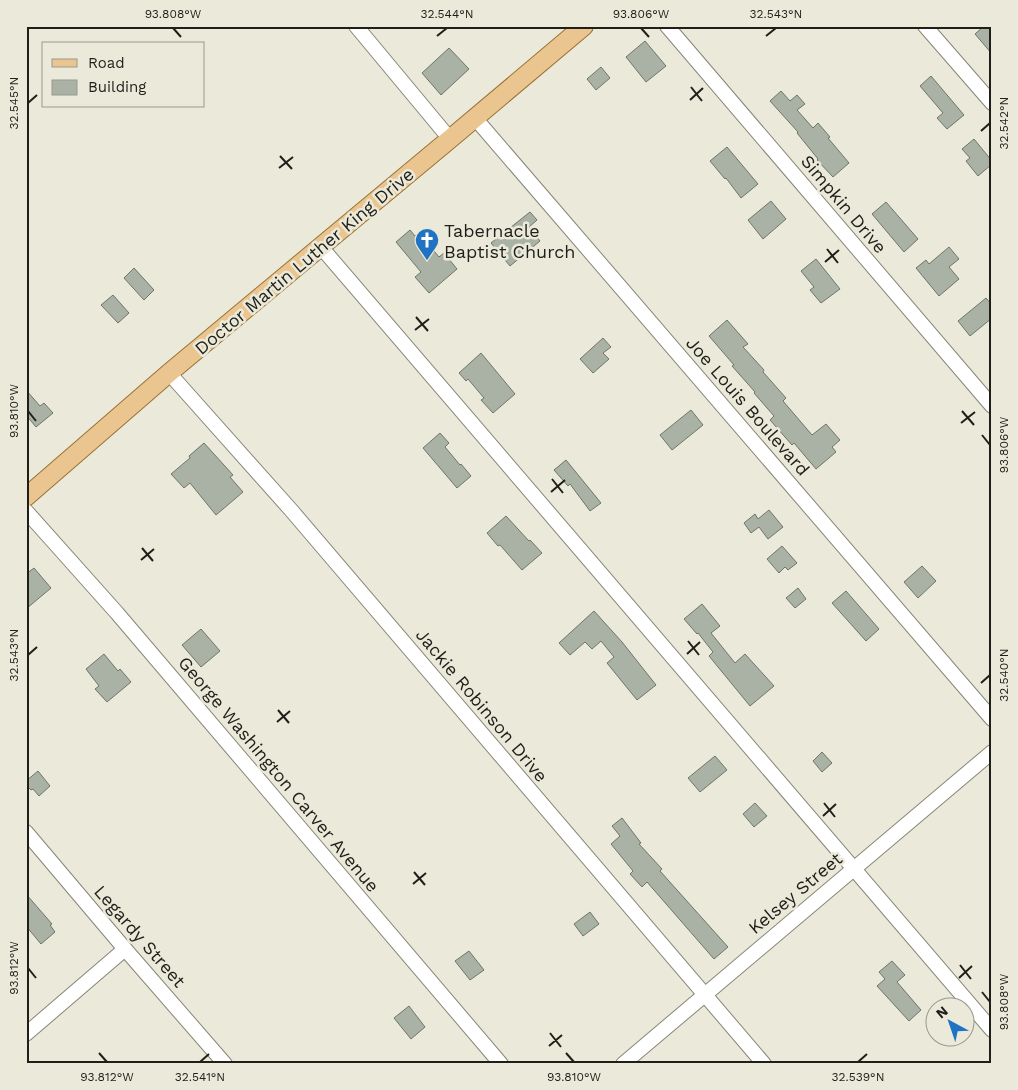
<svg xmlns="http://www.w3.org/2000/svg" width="1018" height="1090" font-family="'Work Sans',sans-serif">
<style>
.building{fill:#aab2a5;stroke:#6e7669}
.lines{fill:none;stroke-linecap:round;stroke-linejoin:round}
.minor-casing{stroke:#878678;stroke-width:16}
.major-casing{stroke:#9a7235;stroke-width:20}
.minor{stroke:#fff;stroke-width:14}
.major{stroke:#eac58f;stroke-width:18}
.ticks{fill:none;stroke:#1f1e19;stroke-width:2}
.labels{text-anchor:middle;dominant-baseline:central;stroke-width:5;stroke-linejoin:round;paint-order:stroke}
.street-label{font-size:18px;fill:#1f1e19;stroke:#ebeada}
.poi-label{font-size:18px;fill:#1f1e19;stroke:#ebeada;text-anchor:start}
.neatline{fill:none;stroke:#1f1e19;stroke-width:2}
.ticks-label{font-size:12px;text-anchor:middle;fill:#1f1e19}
</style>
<rect width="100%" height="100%" fill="#ebeada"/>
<g class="building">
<polygon points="984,26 992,26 992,54 975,34"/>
<polygon points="645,41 666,66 646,82 626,57"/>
<polygon points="449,48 469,69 441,95 422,73"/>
<polygon points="601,67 610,78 596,90 587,79"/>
<polygon points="931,76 964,115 947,129 937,118 943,113 920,86"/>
<polygon points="781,91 790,101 797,95 805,104 797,110 813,128 818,123 830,137 828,138 849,163 833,177 817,160 818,159 797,133 798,132 770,101"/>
<polygon points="974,139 992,161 992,164 978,176 966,161 970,158 962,149"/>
<polygon points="727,147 758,184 741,198 726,178 725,179 710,161"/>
<polygon points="771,201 786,219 763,239 748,220"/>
<polygon points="886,202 918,239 904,252 872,214"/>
<polygon points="530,212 537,220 529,227 540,241 510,266 491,243"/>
<polygon points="410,230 415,236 419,233 439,257 444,253 457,269 429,293 415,277 421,272 396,242"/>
<polygon points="949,247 959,259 949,267 959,279 939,296 916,268 926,260 929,264"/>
<polygon points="816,259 840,289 821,303 810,290 814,287 801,271"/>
<polygon points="134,268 154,290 144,300 124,278"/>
<polygon points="113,295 129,313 118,323 101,305"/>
<polygon points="986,298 992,305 992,318 970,336 958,321"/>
<polygon points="727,320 748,344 743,347 764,370 763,372 786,398 783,401 812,435 826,424 840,440 832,447 836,452 816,469 794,443 792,445 770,420 774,416 754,393 755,392 732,366 734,365 709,336"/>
<polygon points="603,338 611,347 603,353 609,359 593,373 580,359"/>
<polygon points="481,353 515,394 493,413 481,400 484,398 468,379 466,381 459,373"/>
<polygon points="26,390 40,406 44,403 53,413 36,427 26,415"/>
<polygon points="691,410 703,425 672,450 660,435"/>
<polygon points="440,433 449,443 445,447 460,465 461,464 471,476 457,488 423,448"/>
<polygon points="204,443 233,475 230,477 243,492 216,515 190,483 184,488 171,474 190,458 189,456"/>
<polygon points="566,460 601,503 590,511 570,484 568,486 554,470"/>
<polygon points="769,510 783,527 768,539 759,527 751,533 744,523 755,514 758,519"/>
<polygon points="506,516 529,541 530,540 542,553 522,570 500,545 498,546 487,533"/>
<polygon points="782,546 797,563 788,570 785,567 779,573 767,559"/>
<polygon points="922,566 936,581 918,598 904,582"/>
<polygon points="34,568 51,588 26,609 26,574"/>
<polygon points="798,588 806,599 795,608 786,598"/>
<polygon points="846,591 879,629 866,641 832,603"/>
<polygon points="702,604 720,626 711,633 735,663 745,654 774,686 750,706 709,656 713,652 698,633 697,634 684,619"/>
<polygon points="594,611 622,642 656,685 637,700 607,663 614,657 601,641 592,649 585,642 570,655 559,643"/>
<polygon points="201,629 220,651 201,667 182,645"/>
<polygon points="104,654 118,671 120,669 131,682 107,702 95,689 99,686 86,669"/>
<polygon points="822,752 832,763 822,772 813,761"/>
<polygon points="715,756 727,770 700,792 688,778"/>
<polygon points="38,771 50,786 39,796 33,789 31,790 26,785 26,781"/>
<polygon points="755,803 767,816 754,827 743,814"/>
<polygon points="622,818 641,843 639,844 662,869 660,871 728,947 714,959 647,882 642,887 630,874 633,871 611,844 620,836 612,826"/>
<polygon points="26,894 52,924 50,925 55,932 41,944 26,926"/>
<polygon points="590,912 599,924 583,936 574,924"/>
<polygon points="469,951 484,970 470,980 455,961"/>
<polygon points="892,961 905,975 897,982 921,1010 909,1021 877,986 885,979 879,972"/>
<polygon points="409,1006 425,1027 411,1039 394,1018"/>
</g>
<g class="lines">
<g class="minor-casing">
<g id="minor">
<polyline points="356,26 450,139"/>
<polyline points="667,26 992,406"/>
<polyline points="925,26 992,103"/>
<polyline points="475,118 992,719"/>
<polyline points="321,247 992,1030"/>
<polyline points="169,373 291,510 764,1064"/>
<polyline points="26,511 117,613 501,1064"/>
<polyline points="26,832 125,949 225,1064"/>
<polyline points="26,1034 125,949"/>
<polyline points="623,1064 992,752"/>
</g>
</g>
<g class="major-casing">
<polyline id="major" points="26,497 169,373 450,139 584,26"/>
</g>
<use href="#minor" class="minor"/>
<use href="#major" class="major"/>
</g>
<path class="ticks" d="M173,28l8,9M641,28l8,9M437,36l10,-8M766,36l10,-8M691,87l11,14M690,100l13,-12M28,103l9,-8M981,131l9,-8M280,156l12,13M279,168l14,-11M827,249l11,14M825,262l14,-12M416,317l12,14M415,330l14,-11M28,411l8,10M962,411l12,14M961,423l14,-11M982,435l8,10M552,479l11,14M551,492l14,-12M142,548l11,13M141,560l13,-11M688,641l11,14M687,654l13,-12M28,655l9,-8M981,683l9,-8M278,710l11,13M277,722l13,-11M824,803l11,14M823,816l13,-12M414,872l11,13M413,884l13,-11M960,965l11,14M28,968l8,10M959,978l13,-12M982,992l8,10M550,1033l11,14M549,1046l13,-11M99,1053l8,9M566,1053l8,9M200,1062l9,-8M858,1062l9,-8"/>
<defs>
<g id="church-pin" transform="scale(1.25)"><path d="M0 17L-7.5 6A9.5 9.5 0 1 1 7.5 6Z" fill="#2073c2" stroke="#ebeada"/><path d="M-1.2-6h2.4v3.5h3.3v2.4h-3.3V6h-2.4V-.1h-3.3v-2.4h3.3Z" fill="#fff"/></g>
</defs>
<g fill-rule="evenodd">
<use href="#church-pin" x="427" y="240"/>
</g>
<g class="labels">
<g class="street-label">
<text transform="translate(844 204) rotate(50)">Simpkin Drive</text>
<text transform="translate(304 261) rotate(-40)">Doctor Martin Luther King Drive</text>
<text transform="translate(748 406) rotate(49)">Joe Louis Boulevard</text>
<text transform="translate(482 705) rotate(50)">Jackie Robinson Drive</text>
<text transform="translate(279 774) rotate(50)">George Washington Carver Avenue</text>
<text transform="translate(795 893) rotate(-40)">Kelsey Street</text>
<text transform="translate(140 936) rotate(49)">Legardy Street</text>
</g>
<g class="poi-label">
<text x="444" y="230">Tabernacle<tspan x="444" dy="21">Baptist Church</tspan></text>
</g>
</g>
<rect width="1018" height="1090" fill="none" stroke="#ebeada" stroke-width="55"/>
<rect x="42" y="42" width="162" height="65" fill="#ebeada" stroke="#99988d"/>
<rect x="52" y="59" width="25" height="8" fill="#eac58f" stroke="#99988d"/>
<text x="88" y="68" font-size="15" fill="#1f1e19">Road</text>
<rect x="52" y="80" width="25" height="15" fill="#aab2a5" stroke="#99988d"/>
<text x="88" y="92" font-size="15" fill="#1f1e19">Building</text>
<g transform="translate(950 1022) rotate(320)"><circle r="24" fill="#ebeada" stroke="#99988d"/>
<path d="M0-4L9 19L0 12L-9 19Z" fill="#2073c2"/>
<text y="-8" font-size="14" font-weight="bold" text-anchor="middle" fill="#1f1e19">N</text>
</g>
<rect x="28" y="28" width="962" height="1034" class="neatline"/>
<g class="ticks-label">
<text x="173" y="18">93.808°W</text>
<text x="447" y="18">32.544°N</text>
<text x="641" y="18">93.806°W</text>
<text x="776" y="18">32.543°N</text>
<text transform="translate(14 103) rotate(-90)" y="4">32.545°N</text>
<text transform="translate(1004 123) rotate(-90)" y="4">32.542°N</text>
<text transform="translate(14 411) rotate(-90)" y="4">93.810°W</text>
<text transform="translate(1004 445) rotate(-90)" y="4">93.806°W</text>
<text transform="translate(14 655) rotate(-90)" y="4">32.543°N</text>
<text transform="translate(1004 675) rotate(-90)" y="4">32.540°N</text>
<text transform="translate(14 968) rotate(-90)" y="4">93.812°W</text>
<text transform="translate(1004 1002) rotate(-90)" y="4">93.808°W</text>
<text x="107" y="1081">93.812°W</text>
<text x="200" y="1081">32.541°N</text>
<text x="574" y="1081">93.810°W</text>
<text x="858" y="1081">32.539°N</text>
</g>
</svg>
